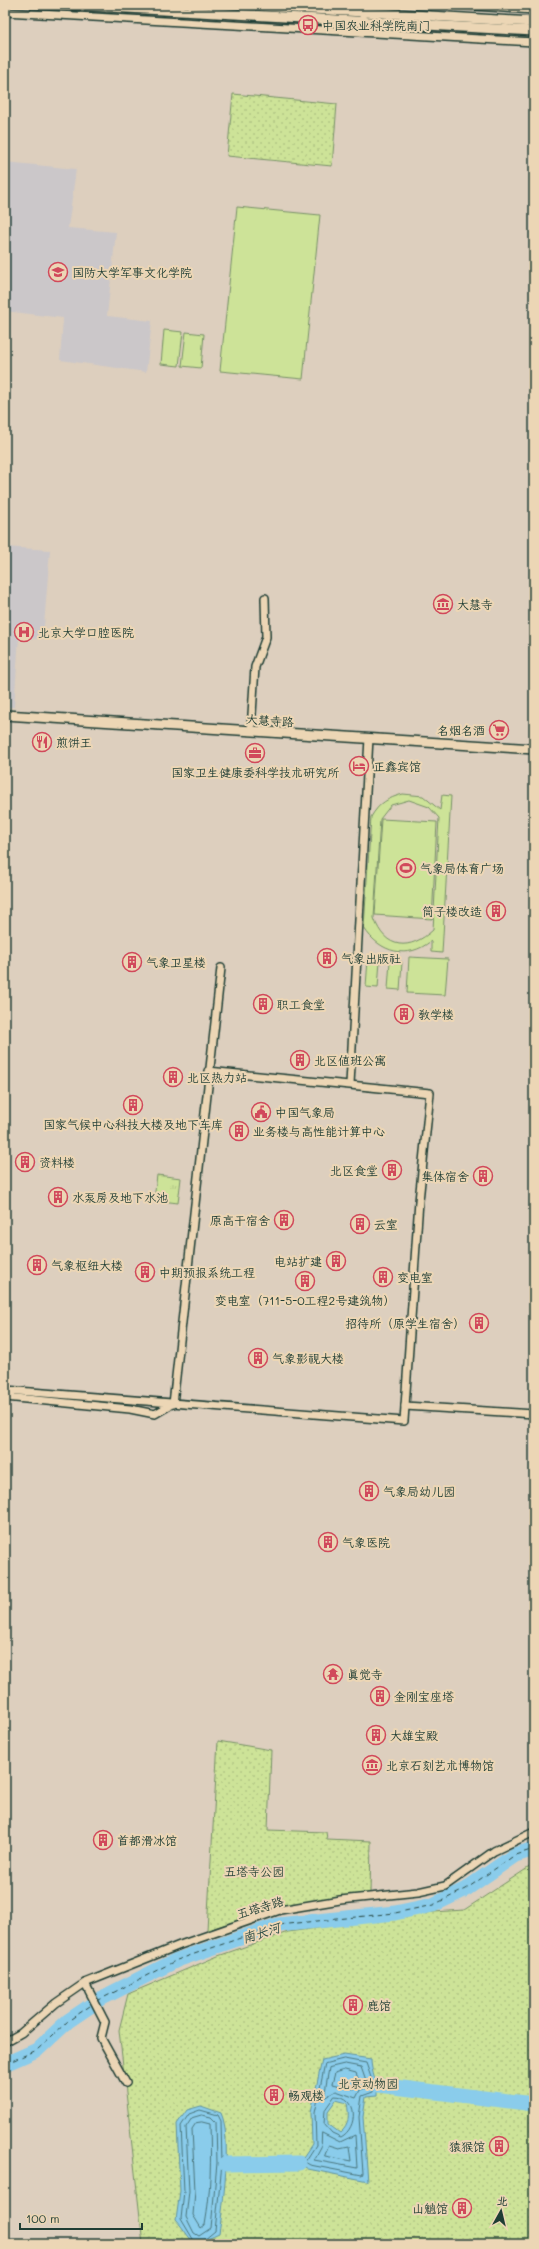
<svg xmlns="http://www.w3.org/2000/svg" width="539" height="2249" font-family="Mali,'LXGW WenKai TC',sans-serif">
<style>
.built{fill:#cbc7c9}
.grass{fill:url(#grass-tufts);stroke:#769066}
.park{fill:url(#park-dots);stroke:#769066}
.garden{fill:#cde398;stroke:#769066;fill-rule:evenodd}
.water{fill:#8acceb;stroke:#5f93a2;fill-rule:evenodd}
.lines{fill:none;stroke-linecap:round;stroke-linejoin:round}
.shore{stroke:#4a767d;stroke-width:1}
.river{stroke:#8acceb;stroke-width:15}
.ferry{stroke:#2a4b46;stroke-width:1;stroke-dasharray:5 4;stroke-linecap:butt}
.street-casing{stroke:#1f3d34;stroke-width:10}
.secondary-casing{stroke:#1f3d34;stroke-width:12}
.street{stroke:#ecd6b5;stroke-width:7}
.secondary{stroke:#ecd6b5;stroke-width:9}
.labels{text-anchor:middle;dominant-baseline:central;stroke-width:4;stroke-linejoin:round;paint-order:stroke}
.poi-label{font-size:12px;fill:#1f3d34;stroke:#ecd6b5;text-anchor:start}
.street-label{font-size:12px;fill:#1f3d34;stroke:#ecd6b5}
.park-label{font-size:12px;fill:#284539;stroke:#ecd6b5}
.water-label{font-size:13px;font-style:italic;fill:#2a4b46;stroke:#ecd6b5}
</style>
<defs>
<pattern id="grass-tufts" width="24" height="20" patternUnits="userSpaceOnUse"><rect width="24" height="20" fill="#cde398"/><path d="M3 7l-1-3M5 7V3M7 7l1-3M15 17l-1-3M17 17v-4M19 17l1-3" fill="none" stroke="#b0c484"/></pattern>
<pattern id="park-dots" width="8" height="8" patternUnits="userSpaceOnUse"><rect width="8" height="8" fill="#cde398"/><path d="M2 2h.1M6 6h.1" fill="none" stroke="#b0c484" stroke-width="1.8" stroke-linecap="round"/></pattern>
</defs>
<rect width="100%" height="100%" fill="#ddcfbe"/>
<filter id="ink" filterUnits="userSpaceOnUse"><feTurbulence type="fractalNoise" baseFrequency=".025" numOctaves="2"/><feDisplacementMap in="SourceGraphic" scale="8" xChannelSelector="R" yChannelSelector="G"/><feConvolveMatrix kernelMatrix="1 2 1 2 8 2 1 2 1" color-interpolation-filters="sRGB"/></filter>
<g filter="url(#ink)">
<g class="built">
<polygon points="5,162 76,169 68,228 116,232 107,316 152,321 146,372 60,360 63,318 5,311"/>
<polygon points="5,547 50,550 43,639 19,638 14,707 5,707"/>
</g>
<polygon class="grass" points="157,1175 181,1178 178,1203 154,1200"/>
<g class="park">
<polygon points="233,94 337,104 332,166 227,156"/>
<polygon points="218,1741 271,1750 268,1830 326,1832 327,1839 371,1841 370,1895 282,1907 207,1930"/>
<polygon points="534,1864 534,2244 143,2244 119,2030 128,1994 218,1956 288,1932 434,1912 464,1910"/>
</g>
<g class="garden">
<polygon points="237,207 320,215 303,379 220,371"/>
<polygon points="164,330 183,332 179,366 161,364"/>
<polygon points="186,332 204,334 201,368 182,366"/>
<path d="M403,794l20,2 17,14 2,-15 9,1 -9,157 -11,-1v-11c-23,19 -51,12 -67,-13l7,-111c8,-14 17,-19 32,-23zM409,800l20,7 10,11 -6,112c-23,21 -48,20 -59,-12l6,-99 11,-14z"/>
<polygon points="381,819 437,822 432,919 375,915"/>
<polygon points="409,957 448,959 445,995 407,993"/>
<polygon points="368,959 380,960 378,988 366,987"/>
<polygon points="390,961 402,962 400,990 388,989"/>
</g>
<g class="water">
<path d="M344,2055l27,4c0,14 7,24 6,37l-11,1 -3,20 5,64 -60,-12 -9,-6 13,-19 -1,-32 11,-52zM336,2100l11,3c2,12 3,22 -7,30l-12,-9v-13z"/>
<path d="M201,2106l20,7c11,24 2,94 -2,121 -32,15 -25,6 -43,-14l4,-29 -3,-67 10,-14z"/>
</g>
<g class="lines">
<g class="shore">
<polygon points="344,2059 366,2063 374,2086 373,2092 362,2096 359,2117 363,2173 362,2175 310,2165 305,2162 316,2145 315,2112 325,2064"/>
<polygon points="345,2064 361,2067 368,2087 360,2090 356,2098 336,2091 324,2098 329,2068"/>
<polygon points="345,2070 356,2073 360,2083 353,2089 332,2084 335,2073"/>
<path d="M335,2096c24,0 23,32 6,41l-9,-4 -8,-9 1,-14z"/>
<polygon points="202,2115 211,2117 216,2122 217,2163 211,2228 199,2236 194,2233 186,2217 189,2191 186,2127 192,2118"/>
<path d="M202,2122l8,2c1,34 1,68 -5,101l-4,3 -8,-13 2,-24 -3,-62 4,-6z"/>
<polygon points="322,2133 340,2142 355,2135 357,2168 314,2160 321,2147"/>
<polygon points="329,2145 339,2148 349,2146 351,2161 325,2156"/>
<polyline points="196,2244 181,2219 184,2191 181,2126 189,2114 200,2110 218,2115 221,2121 222,2164 215,2231 204,2240 203,2244"/>
</g>
<g class="river">
<polyline points="5,2064 37,2050 68,2021 102,1998 177,1960 278,1925 395,1913 433,1905 466,1889 515,1855 534,1849"/>
<polyline points="378,2085 534,2104"/>
<polyline points="226,2164 299,2163"/>
</g>
<g class="ferry">
<polyline points="97,2001 177,1960 278,1925 395,1913 433,1905 466,1889 515,1855 534,1849"/>
<polyline points="5,2064 37,2050 68,2021 93,2004"/>
</g>
<g class="street-casing">
<g id="street">
<polyline points="459,5 534,10"/>
<polyline points="5,12 534,42"/>
<polyline points="362,32 364,5"/>
<polyline points="251,730 255,667 266,637 265,598"/>
<polyline points="350,1084 369,738"/>
<polyline points="5,1390 404,1421 419,1201 430,1093 208,1071"/>
<polyline points="5,1397 130,1409 155,1414 172,1404"/>
<polyline points="173,1404 221,968"/>
<polyline points="405,1406 534,1414"/>
<polyline points="85,1983 105,2022 101,2038 126,2083"/>
<polyline points="5,2042 21,2033 56,2003 85,1983 180,1945 280,1910 340,1900 418,1892 445,1886 494,1851 534,1832"/>
</g>
</g>
<g class="secondary-casing">
<g id="secondary">
<polyline points="73,5 534,31"/>
<polyline points="243,5 534,22"/>
<polyline points="5,715 534,749"/>
</g>
</g>
<use href="#street" class="street"/>
<use href="#secondary" class="secondary"/>
</g>
</g>
<defs>
<g id="bus-ring" transform="scale(1)"><circle r="9.5" fill="#ecd6b5" stroke="#d1495b" stroke-width="1.5"/><path d="M-5-6H5V4H4V6H2V4H-2V6H-4V4H-5ZM-3.5-4V0h7V-4ZM-3.5 1.2v1.5H-2V1.2ZM2 1.2v1.5H3.5V1.2Z" fill="#d1495b"/></g>
<g id="university-ring" transform="scale(1)"><circle r="9.5" fill="#ecd6b5" stroke="#d1495b" stroke-width="1.5"/><path d="M0-5L7-2L0 1L-7-2ZM-4 1L0 2.5L4 1V4Q0 6-4 4Z" fill="#d1495b"/></g>
<g id="museum-ring" transform="scale(1)"><circle r="9.5" fill="#ecd6b5" stroke="#d1495b" stroke-width="1.5"/><path d="M0-6L6-3V-2H-6V-3ZM-5-1h2V3h-2ZM-1-1h2V3h-2ZM3-1h2V3H3ZM-6 4H6V6H-6Z" fill="#d1495b"/></g>
<g id="hospital-ring" transform="scale(1)"><circle r="9.5" fill="#ecd6b5" stroke="#d1495b" stroke-width="1.5"/><path d="M-5-5h3v3.5h4V-5h3V5h-3V1.5h-4V5h-3Z" fill="#d1495b"/></g>
<g id="supermarket-ring" transform="scale(1)"><circle r="9.5" fill="#ecd6b5" stroke="#d1495b" stroke-width="1.5"/><path d="M-6-5.5h2.5l.6 2H6L4.5 2H-2.5L-4.4-4H-6ZM-1.5 3.2a1.3 1.3 0 1 0 .1 0ZM3 3.2a1.3 1.3 0 1 0 .1 0Z" fill="#d1495b"/></g>
<g id="restaurant-ring" transform="scale(1)"><circle r="9.5" fill="#ecd6b5" stroke="#d1495b" stroke-width="1.5"/><path d="M-5-6h1v4h1v-4h1v4h1v-4h1v5L-1.5 .5V6h-2V.5L-5-1ZM5-6V6H3V1.5H1.5Q1.5-4 5-6Z" fill="#d1495b"/></g>
<g id="office-ring" transform="scale(1)"><circle r="9.5" fill="#ecd6b5" stroke="#d1495b" stroke-width="1.5"/><path d="M-6-3h4V-5.5h4V-3h4V5H-6ZM-1-4.5V-3h2v-1.5ZM-6 0V1H6V0Z" fill="#d1495b"/></g>
<g id="hotel-ring" transform="scale(1)"><circle r="9.5" fill="#ecd6b5" stroke="#d1495b" stroke-width="1.5"/><path d="M-6-4.5h1.5V1H6V5H4.5V3h-9V5H-6ZM-4 0a1.8 1.8 0 1 1 3.6 0ZM.5 0V-2.5h3Q6-2.5 6 0Z" fill="#d1495b"/></g>
<g id="stadium-ring" transform="scale(1)"><circle r="9.5" fill="#ecd6b5" stroke="#d1495b" stroke-width="1.5"/><path d="M0-5a6.5 5 0 1 0 0 10a6.5 5 0 1 0 0-10ZM-3.5-1.8h7v3.6h-7Z" fill="#d1495b"/></g>
<g id="building-ring" transform="scale(1)"><circle r="9.5" fill="#ecd6b5" stroke="#d1495b" stroke-width="1.5"/><path d="M-4-6H4V6H1V3H-1V6H-4ZM-2.5-4.3h1.7v1.8h-1.7ZM.8-4.3h1.7v1.8H.8ZM-2.5-1h1.7V.8h-1.7ZM.8-1h1.7V.8H.8Z" fill="#d1495b"/></g>
<g id="civic-ring" transform="scale(1)"><circle r="9.5" fill="#ecd6b5" stroke="#d1495b" stroke-width="1.5"/><path d="M-.6-6.5H3V-4.5H.6V-3L4-1V1h2V6H-6V1h2V-1L-.6-3ZM-1.2 2.5V6h2.4V2.5Z" fill="#d1495b"/></g>
<g id="temple-ring" transform="scale(1)"><circle r="9.5" fill="#ecd6b5" stroke="#d1495b" stroke-width="1.5"/><path d="M0-6L5-2H3V0L6.5 2.5H4V6H1.5V3h-3V6H-4V2.5H-6.5L-3 0V-2H-5Z" fill="#d1495b"/></g>
</defs>
<g fill-rule="evenodd">
<use href="#bus-ring" x="308" y="25"/>
<use href="#university-ring" x="58" y="272"/>
<use href="#museum-ring" x="443" y="604"/>
<use href="#hospital-ring" x="24" y="632"/>
<use href="#supermarket-ring" x="499" y="730"/>
<use href="#restaurant-ring" x="42" y="742"/>
<use href="#office-ring" x="255" y="753"/>
<use href="#hotel-ring" x="359" y="766"/>
<use href="#stadium-ring" x="406" y="868"/>
<use href="#building-ring" x="496" y="911"/>
<use href="#building-ring" x="327" y="958"/>
<use href="#building-ring" x="132" y="962"/>
<use href="#building-ring" x="263" y="1004"/>
<use href="#building-ring" x="404" y="1014"/>
<use href="#building-ring" x="300" y="1060"/>
<use href="#building-ring" x="173" y="1077"/>
<use href="#building-ring" x="133" y="1105"/>
<use href="#civic-ring" x="261" y="1112"/>
<use href="#building-ring" x="239" y="1131"/>
<use href="#building-ring" x="25" y="1162"/>
<use href="#building-ring" x="392" y="1170"/>
<use href="#building-ring" x="483" y="1176"/>
<use href="#building-ring" x="58" y="1197"/>
<use href="#building-ring" x="284" y="1220"/>
<use href="#building-ring" x="360" y="1224"/>
<use href="#building-ring" x="336" y="1261"/>
<use href="#building-ring" x="37" y="1265"/>
<use href="#building-ring" x="145" y="1272"/>
<use href="#building-ring" x="383" y="1277"/>
<use href="#building-ring" x="305" y="1281"/>
<use href="#building-ring" x="479" y="1323"/>
<use href="#building-ring" x="258" y="1358"/>
<use href="#building-ring" x="369" y="1491"/>
<use href="#building-ring" x="328" y="1542"/>
<use href="#temple-ring" x="333" y="1674"/>
<use href="#building-ring" x="380" y="1696"/>
<use href="#building-ring" x="376" y="1735"/>
<use href="#museum-ring" x="372" y="1765"/>
<use href="#building-ring" x="103" y="1840"/>
<use href="#building-ring" x="353" y="2005"/>
<use href="#building-ring" x="274" y="2095"/>
<use href="#building-ring" x="499" y="2146"/>
<use href="#building-ring" x="462" y="2208"/>
</g>
<g class="labels">
<g class="poi-label">
<text x="322" y="25">中国农业科学院南门</text>
<text x="72" y="272">国防大学军事文化学院</text>
<text x="457" y="604">大慧寺</text>
<text x="38" y="632">北京大学口腔医院</text>
<text x="485" y="730" text-anchor="end">名烟名酒</text>
<text x="56" y="742">煎饼王</text>
<text x="373" y="766">正鑫宾馆</text>
<text x="255" y="772" text-anchor="middle">国家卫生健康委科学技术研究所</text>
<text x="420" y="868">气象局体育广场</text>
<text x="482" y="911" text-anchor="end">筒子楼改造</text>
<text x="341" y="958">气象出版社</text>
<text x="146" y="962">气象卫星楼</text>
<text x="277" y="1004">职工食堂</text>
<text x="418" y="1014">教学楼</text>
<text x="314" y="1060">北区值班公寓</text>
<text x="187" y="1077">北区热力站</text>
<text x="275" y="1112">中国气象局</text>
<text x="133" y="1124" text-anchor="middle">国家气候中心科技大楼及地下车库</text>
<text x="253" y="1131">业务楼与高性能计算中心</text>
<text x="39" y="1162">资料楼</text>
<text x="378" y="1170" text-anchor="end">北区食堂</text>
<text x="469" y="1176" text-anchor="end">集体宿舍</text>
<text x="72" y="1197">水泵房及地下水池</text>
<text x="270" y="1220" text-anchor="end">原高干宿舍</text>
<text x="374" y="1224">云室</text>
<text x="322" y="1261" text-anchor="end">电站扩建</text>
<text x="51" y="1265">气象枢纽大楼</text>
<text x="159" y="1272">中期预报系统工程</text>
<text x="397" y="1277">变电室</text>
<text x="305" y="1300" text-anchor="middle">变电室（711-5-0工程2号建筑物）</text>
<text x="465" y="1323" text-anchor="end">招待所（原学生宿舍）</text>
<text x="272" y="1358">气象影视大楼</text>
<text x="383" y="1491">气象局幼儿园</text>
<text x="342" y="1542">气象医院</text>
<text x="347" y="1674">真觉寺</text>
<text x="394" y="1696">金刚宝座塔</text>
<text x="390" y="1735">大雄宝殿</text>
<text x="386" y="1765">北京石刻艺术博物馆</text>
<text x="117" y="1840">首都滑冰馆</text>
<text x="367" y="2005">鹿馆</text>
<text x="288" y="2095">畅观楼</text>
<text x="485" y="2146" text-anchor="end">猿猴馆</text>
<text x="448" y="2208" text-anchor="end">山魈馆</text>
</g>
<g class="street-label">
<text transform="translate(270 720) rotate(4)">大慧寺路</text>
<text transform="translate(260 1907) rotate(-17)">五塔寺路</text>
</g>
<g class="park-label">
<text x="254" y="1871">五塔寺公园</text>
<text x="368" y="2083">北京动物园</text>
</g>
<g class="water-label">
<text transform="translate(261 1932) rotate(-17)">南长河</text>
</g>
</g>
<rect width="539" height="2249" fill="none" stroke="#ecd6b5" stroke-width="20"/>
<rect x="10" y="10" width="519" height="2229" fill="none" stroke="#1f3d34" stroke-width="1.5" filter="url(#ink)"/>
<g transform="translate(501 2211) rotate(8)" stroke="#ecd6b5" stroke-width="3" paint-order="stroke">
<path d="M0-3L7 15L0 10L-7 15Z" fill="#1f3d34"/>
<text y="-6" font-size="11" font-weight="bold" text-anchor="middle" fill="#1f3d34">北</text>
</g>
<path d="M20 2223v6h122v-6" fill="none" stroke="#1f3d34" stroke-width="2"/>
<text x="26" y="2223" font-size="12" fill="#1f3d34" stroke="#ecd6b5" stroke-width="3" paint-order="stroke">100 m</text>
</svg>
